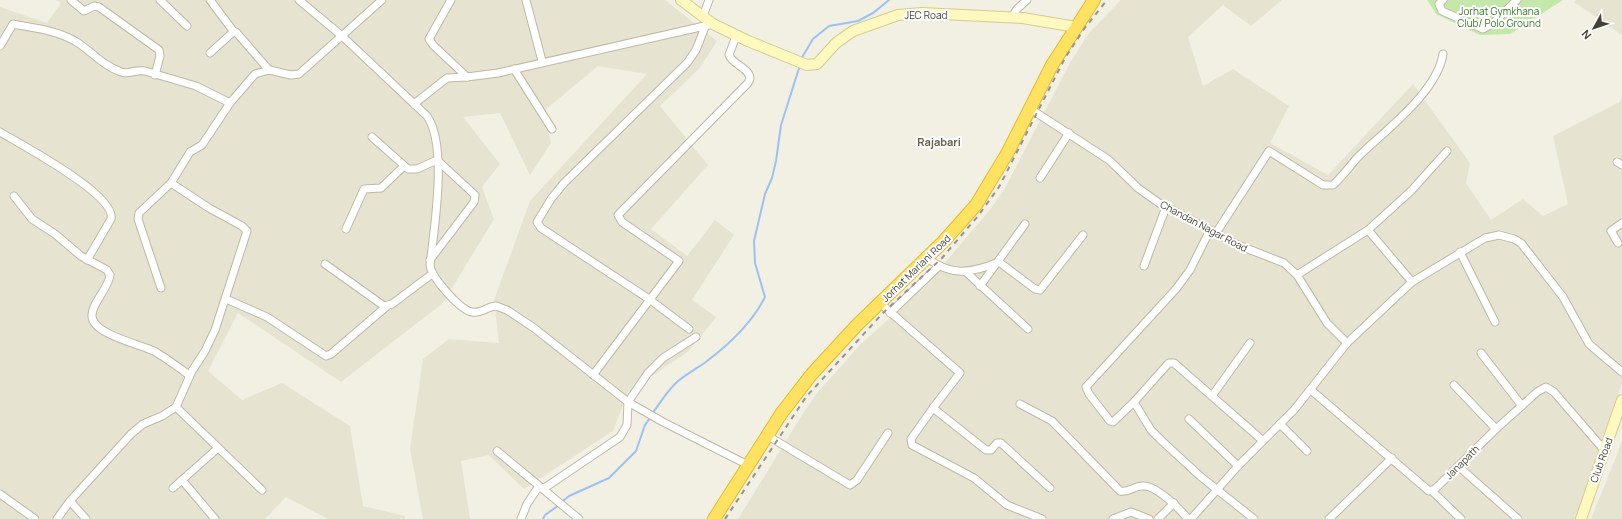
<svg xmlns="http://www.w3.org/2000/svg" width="1622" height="519" font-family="Manrope,sans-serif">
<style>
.residential{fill:#e6e3d1}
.green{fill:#c3e8a9}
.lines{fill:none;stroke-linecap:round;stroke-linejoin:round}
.stream{stroke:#9cc2f2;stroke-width:2}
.street-casing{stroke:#beb9a5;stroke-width:9}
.secondary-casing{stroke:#d4cd91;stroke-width:12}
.highway-casing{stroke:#e2bb2d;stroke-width:14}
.street{stroke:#fff;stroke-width:7}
.secondary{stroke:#fff9c0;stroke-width:10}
.highway{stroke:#ffe261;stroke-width:12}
.rail{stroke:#939393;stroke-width:2;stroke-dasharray:5 5;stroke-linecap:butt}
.labels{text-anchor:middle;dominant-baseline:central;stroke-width:4;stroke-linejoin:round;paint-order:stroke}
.park-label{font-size:10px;fill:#387725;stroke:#fff}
.street-label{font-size:10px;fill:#444033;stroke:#fff}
.neighbourhood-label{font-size:11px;font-weight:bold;fill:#67604a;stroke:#fff}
</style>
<rect width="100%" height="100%" fill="#f2f0e3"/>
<g class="residential">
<polygon points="56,0 665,0 717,41 699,69 660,106 708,165 651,229 687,256 715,220 734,235 692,300 716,317 689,351 628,392 613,431 524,489 489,455 461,461 470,519 423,519 410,449 423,359 449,339 499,343 494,300 530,201 647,74 598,66 544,111 551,143 530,175 500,113 463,117 500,164 482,187 494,219 443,303 341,382 238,313 208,371 242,400 282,383 350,426 363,506 405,516 405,519 328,519 286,497 265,519 0,519 0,7 47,23 61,3"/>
<polygon points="1121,0 1282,0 1251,26 1223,5 1188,37 1203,86 1233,69 1289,106 1270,143 1328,175 1413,84 1470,163 1466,183 1491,220 1523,199 1543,216 1568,204 1553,136 1620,102 1622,95 1622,383 1576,519 738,519 802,415 818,392 860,345 925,286 989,211 1004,190 1071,61 1089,33"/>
<polygon points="1576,0 1622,0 1622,35 1574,2"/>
<polygon points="1622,440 1622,519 1591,519 1616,457"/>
</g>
<polygon class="green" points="1427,0 1563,0 1510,34 1480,35 1436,14"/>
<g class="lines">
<g class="stream">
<polyline points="801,59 813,39 829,26 858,21 873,13 889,0"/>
<path d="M652,414c8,-11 15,-23 25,-32 9,-8 21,-14 30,-21 24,-18 45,-38 58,-64l-10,-34 -1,-22 11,-47 7,-16 4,-17 5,-36 19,-60"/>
<polyline points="562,502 569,496 609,478 636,451 645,425 650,418"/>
<polyline points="543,519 545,515 559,505"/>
</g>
<g class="street-casing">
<g id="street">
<polyline points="71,0 84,11 94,6 99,7 159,50 160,56 155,75"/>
<polyline points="160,0 187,26"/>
<polyline points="210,0 234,32"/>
<path d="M299,0l43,36 85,80c21,30 7,113 3,149 1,12 30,45 42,47 9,2 16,-6 24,-6l11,4 27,18 94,74 35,20 85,43"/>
<polyline points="451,0 429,39 433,45 467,77"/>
<polyline points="526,0 542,61"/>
<polyline points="1443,0 1439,4 1442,11 1483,29 1492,24 1517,0"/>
<polyline points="703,16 709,0"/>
<polyline points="1012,17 1017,9 1027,0"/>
<path d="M0,46l13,-22c21,4 43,6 62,17 18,11 25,23 46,31 8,3 15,-3 24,-1l51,15 34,17"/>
<polyline points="210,53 232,33 236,32 269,70"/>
<polyline points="514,69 552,129"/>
<polyline points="414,104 447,78 467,77 498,73 709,25"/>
<polyline points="1029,108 1109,160 1138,188 1159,203 1238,245 1284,263 1297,275 1327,323 1347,343 1294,410 1238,466 1191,519"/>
<path d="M0,132c20,12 117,63 111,87l-24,41"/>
<polyline points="372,137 408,169 417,169 437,160 475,195 474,202 430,260"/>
<polyline points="1617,162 1622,165"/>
<polyline points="1040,178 1069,133"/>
<path d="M14,196l18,23 23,15 26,22 26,14 3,5c-1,13 -19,29 -18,41 0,18 47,28 62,35 12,7 24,16 35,24"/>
<polyline points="346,229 364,189 381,188 404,166"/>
<polyline points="1368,230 1412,282"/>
<path d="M1216,233l53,-82 54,34h10c9,-8 16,-18 24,-27 27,-27 80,-65 86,-104"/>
<polyline points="1618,243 1611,231 1622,223"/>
<polyline points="1460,252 1495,322"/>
<path d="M927,258c25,19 45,15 72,4l36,27 5,1 43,-55"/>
<polyline points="325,264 384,306 392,304 432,274"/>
<polyline points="1144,266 1166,207"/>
<polyline points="966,272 1028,329"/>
<polyline points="1297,275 1368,230 1411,191 1447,151"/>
<polyline points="980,286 1025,224"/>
<polyline points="161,288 138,219 139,213 171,183 190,152 202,145 230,103 255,74 269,70 291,75 299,74 382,0"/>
<polyline points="226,299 267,317 326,356 331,354 387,306"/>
<polyline points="880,303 960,373 933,408 986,450 991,450 997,443 1001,443 1050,488"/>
<polyline points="890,313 939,266"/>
<polyline points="689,329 649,299 541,228 537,222 551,199 564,183 687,63 696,50 705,27"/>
<polyline points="1347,343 1412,282 1485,238 1499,235 1514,239 1521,243 1563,297 1589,344 1622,372"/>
<polyline points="1481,353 1522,406"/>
<path d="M593,375l86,-114 -57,-39 -4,-7 130,-132 2,-4c0,-11 -17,-14 -21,-24l7,-19"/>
<polyline points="1454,385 1496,429"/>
<polyline points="1311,390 1429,491 1435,489 1496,429 1537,392 1546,387 1554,392 1605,451"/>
<polyline points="1212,396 1250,343"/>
<polyline points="1134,402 1113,422 1110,421 1089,394 1086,387 1176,289 1190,270 1210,230"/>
<path d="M1020,404l32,17 68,70c9,2 14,-5 22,-5 13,-2 38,23 46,33"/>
<polyline points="176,407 262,490"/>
<polyline points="933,408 911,439 912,445 974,478 1007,505 1042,519"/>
<polyline points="1189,419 1238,466"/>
<polyline points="1280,424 1307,451"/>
<polyline points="768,436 850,485 857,480 888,433"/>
<polyline points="497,451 579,519"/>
<polyline points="1458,466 1518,519"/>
<polyline points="182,480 215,519"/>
<polyline points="173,488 218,448"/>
<polyline points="543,489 620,437 627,425 628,402 648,373 663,358 696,337"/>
<polyline points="1432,491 1461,519"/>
<polyline points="0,494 35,519"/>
<polyline points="70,501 86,519"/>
<polyline points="57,519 70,501 131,434 143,424 162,416 176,407 192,371 205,351 215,330 247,231 242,226 209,208 171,183"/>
<polyline points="521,519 527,504 539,486"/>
<polyline points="1113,519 1131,512 1149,519"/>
<polyline points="1158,519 1174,503"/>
<polyline points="1254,519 1200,476 1162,441 1151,430 1134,402 1166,366 1169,363 1174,363 1262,440"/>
<polyline points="1329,519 1392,458"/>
</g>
</g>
<g class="secondary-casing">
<g id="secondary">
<polyline points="681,0 713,24 748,41 807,65 817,64 836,43 853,31 898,15 922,13 1023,18 1076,27"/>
<polyline points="1581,519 1622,400"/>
</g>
</g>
<g class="highway-casing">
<polyline id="highway" points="714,519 781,414 811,375 857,325 944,241 976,205 1008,152 1052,65 1094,0"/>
</g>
<use href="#street" class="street"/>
<use href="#secondary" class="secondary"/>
<use href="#highway" class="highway"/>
<polyline class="rail" points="725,519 806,397 882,314 942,258 978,216 999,187 1065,58 1084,29 1107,0"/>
</g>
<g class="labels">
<g class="park-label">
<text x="1499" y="11">Jorhat Gymkhana<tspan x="1499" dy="12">Club/ Polo Ground</tspan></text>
</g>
<g class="street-label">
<text x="926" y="15">JEC Road</text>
<text transform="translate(1204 226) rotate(28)">Chandan Nagar Road</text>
<text transform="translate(916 268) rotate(-44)">Jorhat Mariani Road</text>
<text transform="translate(1601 460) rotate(-70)">Club Road</text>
<text transform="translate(1462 462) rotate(-45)">Janapath</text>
</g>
<g class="neighbourhood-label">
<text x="939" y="141">Rajabari</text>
</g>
</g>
<g transform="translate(1594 28) rotate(230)" stroke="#ffffff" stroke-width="3" paint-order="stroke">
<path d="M0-3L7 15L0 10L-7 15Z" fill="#444033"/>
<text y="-6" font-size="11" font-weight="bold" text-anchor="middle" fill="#444033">N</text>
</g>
</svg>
